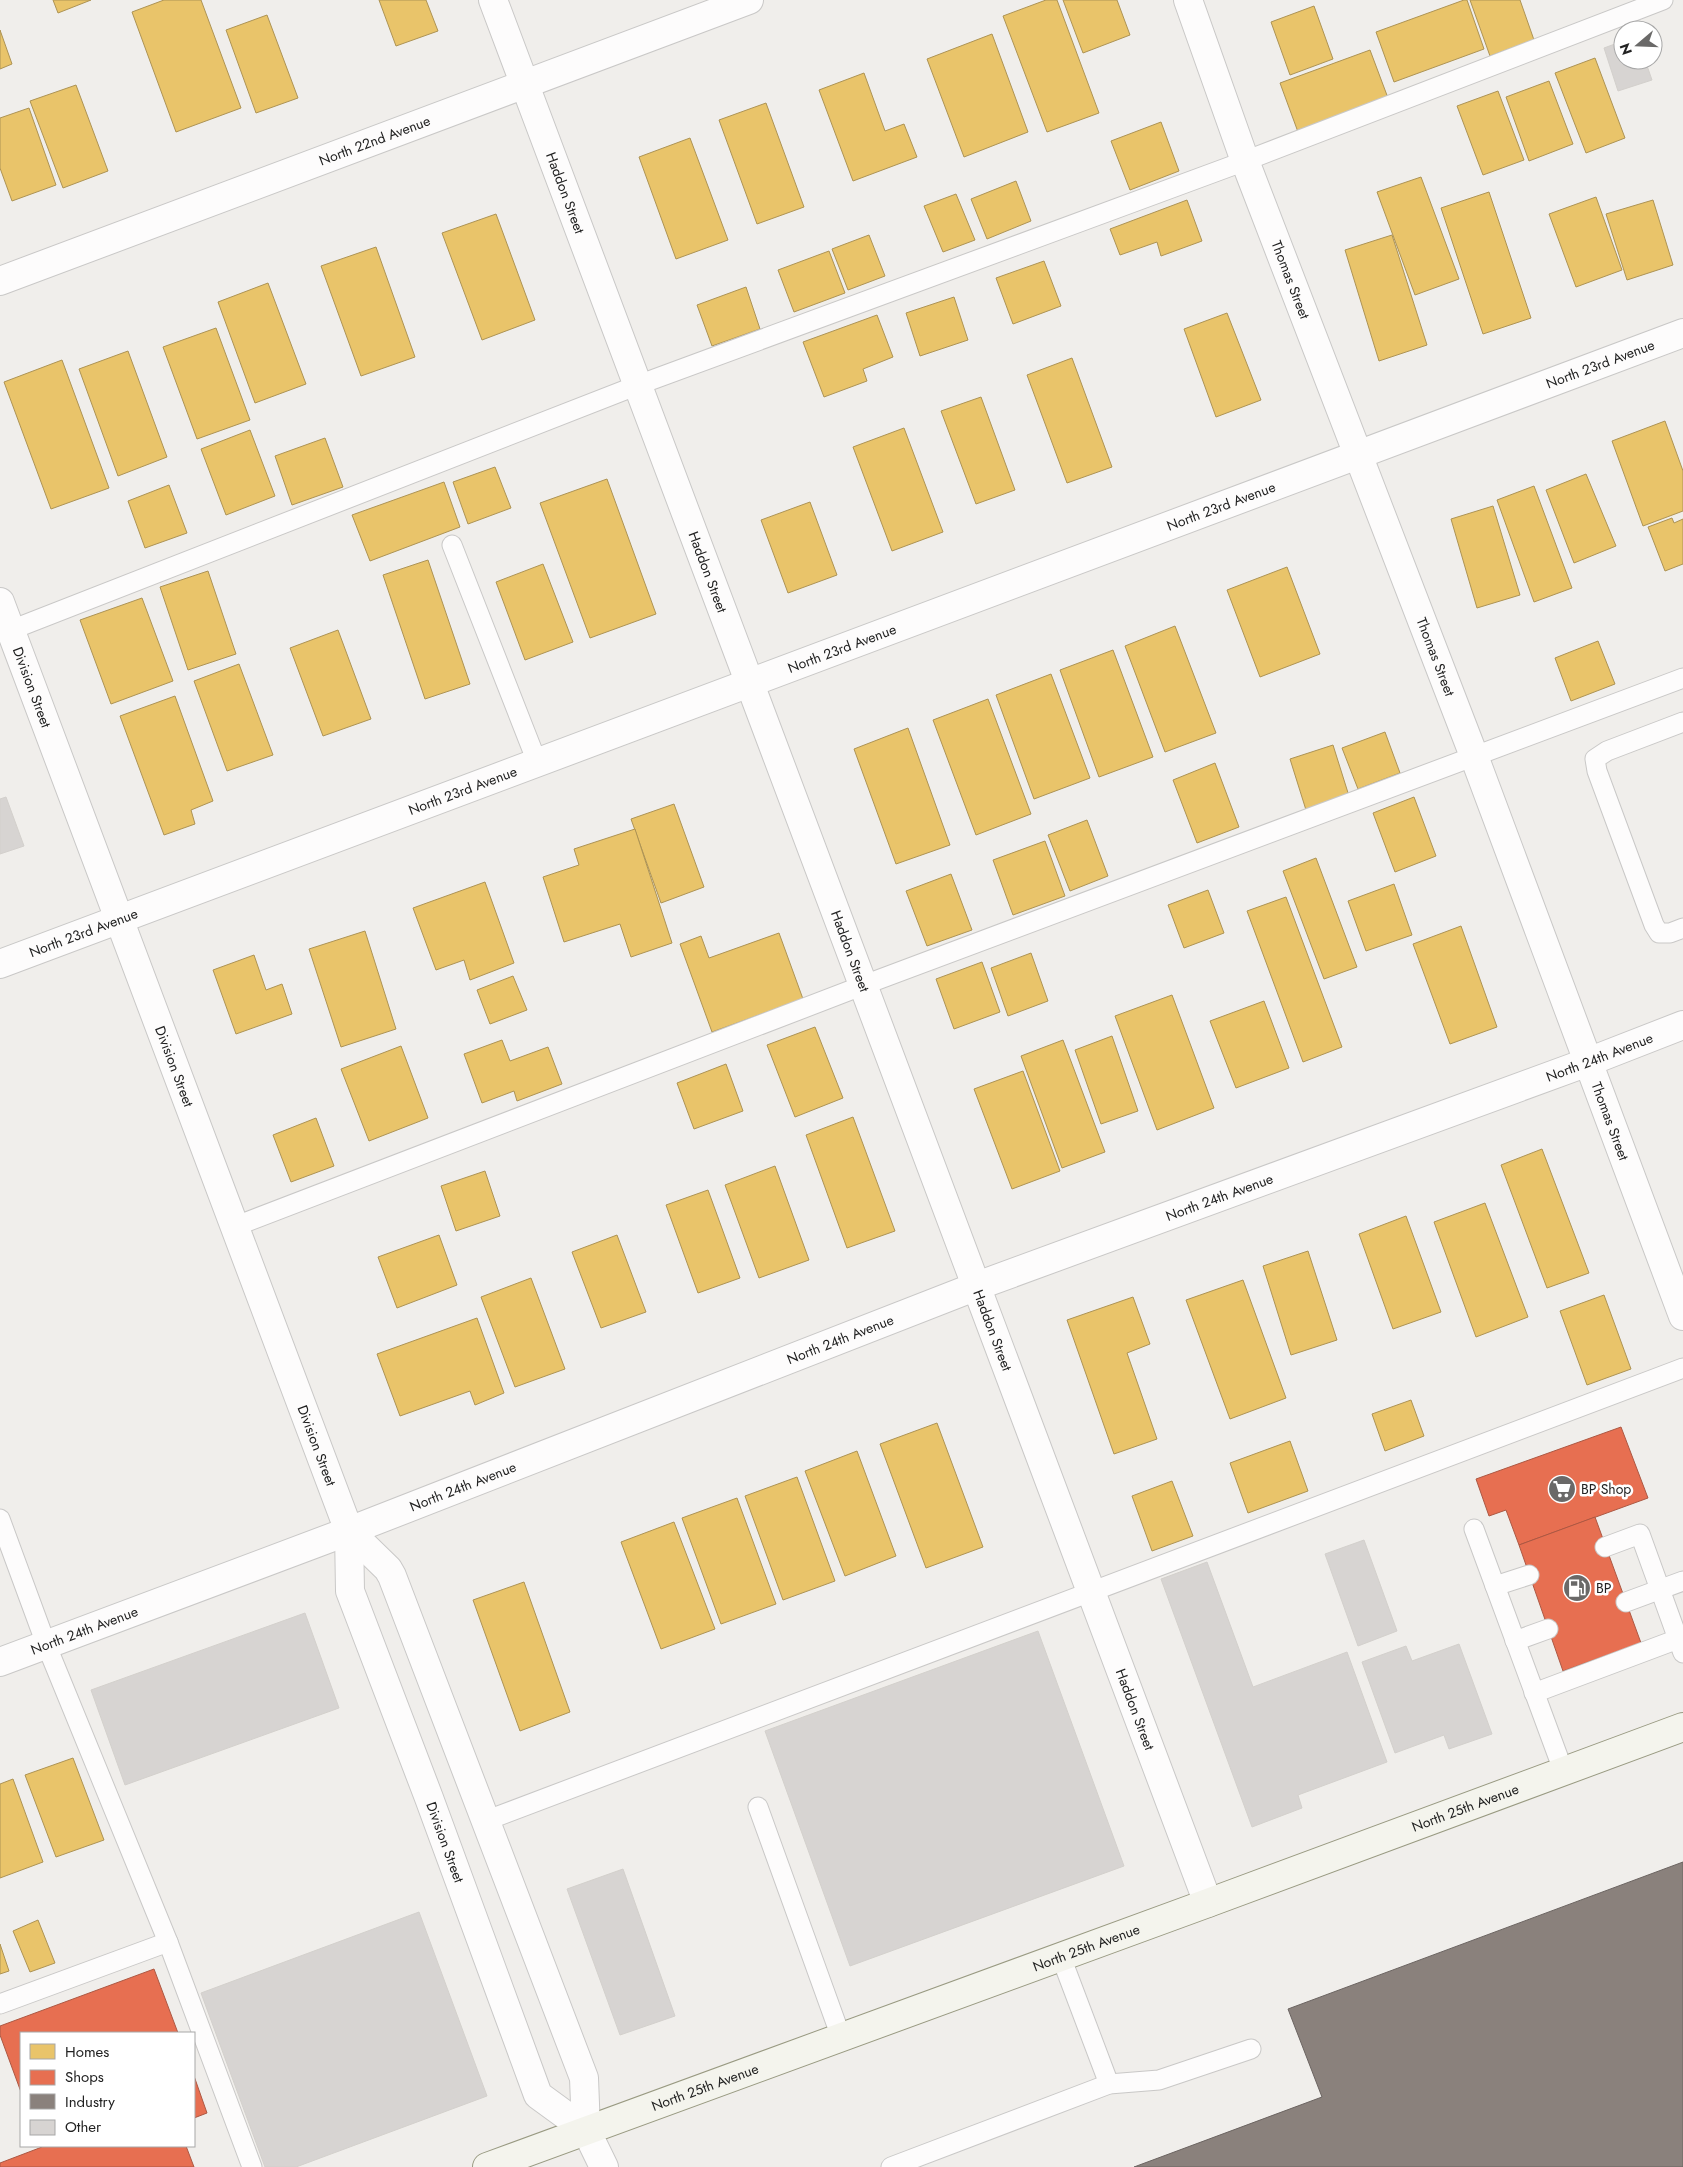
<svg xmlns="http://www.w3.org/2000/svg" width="1683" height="2167" font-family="Jost,sans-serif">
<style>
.homes{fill:#e9c46a;stroke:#ad9354}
.shops{fill:#e76f51;stroke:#ac5843}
.industry{fill:#8a817c;stroke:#6b6461}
.building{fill:#d7d4d2;stroke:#d3d0cc}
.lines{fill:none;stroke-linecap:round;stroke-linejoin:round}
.service-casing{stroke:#c9c8c7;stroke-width:21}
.minor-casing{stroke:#c9c8c7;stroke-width:30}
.secondary-casing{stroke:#999a82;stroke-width:30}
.service{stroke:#fdfcfc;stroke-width:19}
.minor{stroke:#fdfcfc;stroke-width:28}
.secondary{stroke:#f4f4ed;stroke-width:28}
.labels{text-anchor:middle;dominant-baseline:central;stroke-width:5;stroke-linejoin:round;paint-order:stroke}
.street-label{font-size:14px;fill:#222;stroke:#fff}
.poi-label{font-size:14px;fill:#222;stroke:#fff;text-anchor:start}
</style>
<rect width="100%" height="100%" fill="#f0eeeb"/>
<g class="homes">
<polygon points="53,0 91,0 58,13"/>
<polygon points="164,0 201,0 241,108 176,132 132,12"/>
<polygon points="379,0 426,0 438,31 396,46"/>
<polygon points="1046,0 1057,0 1099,113 1047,132 1003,16"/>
<polygon points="1063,0 1117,0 1130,35 1083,53"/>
<polygon points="1464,0 1467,0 1484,49 1394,82 1376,32"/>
<polygon points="1470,0 1520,0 1534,40 1490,56"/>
<polygon points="1314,6 1333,59 1290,75 1271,22"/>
<polygon points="267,15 298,98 256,113 226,30"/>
<polygon points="0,30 12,64 0,69"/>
<polygon points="992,34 1028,132 964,157 927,59"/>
<polygon points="1370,50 1388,98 1298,132 1280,83"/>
<polygon points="1595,58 1625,138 1586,153 1555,73"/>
<polygon points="864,73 885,131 904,124 917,157 853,181 819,90"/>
<polygon points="1549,81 1573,144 1529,161 1506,97"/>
<polygon points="76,85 108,171 63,188 30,101"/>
<polygon points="1498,91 1524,160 1483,175 1457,106"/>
<polygon points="766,103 804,207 757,224 719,120"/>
<polygon points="29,108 56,185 12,201 0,168 0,118"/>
<polygon points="1161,122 1179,171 1130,190 1111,141"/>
<polygon points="690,138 728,240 676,259 639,157"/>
<polygon points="1421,177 1459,279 1415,295 1377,192"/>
<polygon points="1016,181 1031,221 987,239 971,199"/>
<polygon points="1489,192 1531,318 1483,334 1441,208"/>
<polygon points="956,194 975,240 943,252 924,206"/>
<polygon points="1596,197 1622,270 1576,287 1549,214"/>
<polygon points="1187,200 1202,241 1161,256 1157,242 1120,255 1110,229"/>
<polygon points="1653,200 1673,265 1627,280 1606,214"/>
<polygon points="496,214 535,320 482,340 442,233"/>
<polygon points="869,235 885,276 848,290 832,249"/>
<polygon points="1392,235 1427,345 1379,361 1345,250"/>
<polygon points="376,247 415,357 361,376 321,266"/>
<polygon points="829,251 845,293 794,312 778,270"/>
<polygon points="1044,261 1061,306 1013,324 996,278"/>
<polygon points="268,283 306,384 255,403 218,302"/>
<polygon points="746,287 760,329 712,346 697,305"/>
<polygon points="954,297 968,340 920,356 906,313"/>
<polygon points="1227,313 1261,400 1216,417 1184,329"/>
<polygon points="877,315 893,357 863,369 867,381 824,397 803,342"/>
<polygon points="216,328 250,420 197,439 163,347"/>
<polygon points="128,351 167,457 118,476 79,369"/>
<polygon points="1072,358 1112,467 1067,483 1027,375"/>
<polygon points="62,360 109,488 51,509 4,382"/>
<polygon points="981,397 1015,490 976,504 941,411"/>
<polygon points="1665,421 1683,471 1683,511 1643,526 1612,441"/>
<polygon points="904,428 943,532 892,551 853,447"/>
<polygon points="250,430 275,496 226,515 201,449"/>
<polygon points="325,438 343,487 292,505 275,456"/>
<polygon points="495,467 511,508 468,524 453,482"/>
<polygon points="1586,474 1616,546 1574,563 1546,490"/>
<polygon points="607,479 656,614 590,638 540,503"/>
<polygon points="444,482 460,527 370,561 352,515"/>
<polygon points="169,485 187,533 145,548 128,501"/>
<polygon points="1534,486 1572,588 1534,602 1497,500"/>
<polygon points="810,502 837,575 788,593 761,520"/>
<polygon points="1493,506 1520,595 1477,608 1451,519"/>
<polygon points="1672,518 1674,523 1683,519 1683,564 1665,571 1648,527"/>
<polygon points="428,560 470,684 425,699 383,575"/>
<polygon points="543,564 573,642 525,660 496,582"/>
<polygon points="1287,567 1320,654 1260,677 1227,590"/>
<polygon points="208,571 236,654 188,670 160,587"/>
<polygon points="142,598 173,681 111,704 80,620"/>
<polygon points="1175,626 1216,733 1165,752 1125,646"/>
<polygon points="338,630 371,719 323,736 290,648"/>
<polygon points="1598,641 1615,684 1571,701 1555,658"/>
<polygon points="1113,650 1153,757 1099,777 1060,670"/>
<polygon points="239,664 273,755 227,771 194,681"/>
<polygon points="1051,674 1090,778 1034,799 996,695"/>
<polygon points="175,696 213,801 191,810 195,824 164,835 120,716"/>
<polygon points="988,699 1031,814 976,835 933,720"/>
<polygon points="908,728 950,845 896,864 854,749"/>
<polygon points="1385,732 1400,773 1358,789 1342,748"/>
<polygon points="1333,745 1349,796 1306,810 1290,759"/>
<polygon points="1215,763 1239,827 1197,843 1173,780"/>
<polygon points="1414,797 1436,856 1395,872 1373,813"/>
<polygon points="674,804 704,887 661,903 631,819"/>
<polygon points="1087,820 1108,876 1070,891 1048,835"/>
<polygon points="635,829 672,943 631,957 620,924 564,942 543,877 579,865 574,849"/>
<polygon points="1045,841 1065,896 1013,915 993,860"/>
<polygon points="1316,858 1357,967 1324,979 1283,871"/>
<polygon points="951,874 972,930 927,946 906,891"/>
<polygon points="485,882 514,963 470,980 464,960 436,970 413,908"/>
<polygon points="1394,884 1412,935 1366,951 1348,901"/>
<polygon points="1208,890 1224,933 1184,948 1168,905"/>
<polygon points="1286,897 1342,1047 1303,1062 1247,911"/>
<polygon points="1461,926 1497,1027 1450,1044 1413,944"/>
<polygon points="365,931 396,1029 341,1047 309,949"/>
<polygon points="779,933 803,999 712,1032 680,944 701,936 709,958"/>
<polygon points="1031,953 1048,1001 1008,1016 991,968"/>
<polygon points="254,955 266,990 282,984 292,1014 236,1034 213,970"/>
<polygon points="982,962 1000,1012 954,1029 936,979"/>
<polygon points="513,976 527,1010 490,1024 477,990"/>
<polygon points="1172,995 1214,1108 1157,1130 1115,1016"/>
<polygon points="1264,1001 1289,1068 1236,1088 1210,1021"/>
<polygon points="815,1027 843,1098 795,1117 767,1045"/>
<polygon points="1112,1036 1138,1111 1101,1124 1075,1050"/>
<polygon points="502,1040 510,1061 548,1047 562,1084 517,1101 514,1091 482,1103 464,1054"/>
<polygon points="1063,1040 1105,1152 1062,1168 1021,1056"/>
<polygon points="401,1046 428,1118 369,1141 341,1069"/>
<polygon points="726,1064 743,1111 694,1129 677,1083"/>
<polygon points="1023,1071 1060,1171 1012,1189 974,1089"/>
<polygon points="853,1117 895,1231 847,1248 806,1135"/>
<polygon points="316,1118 334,1166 291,1182 273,1135"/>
<polygon points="1542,1149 1589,1273 1547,1288 1501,1165"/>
<polygon points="775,1166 809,1260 759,1278 725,1185"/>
<polygon points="485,1171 500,1216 456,1231 441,1186"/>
<polygon points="708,1190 740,1278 698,1293 666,1205"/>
<polygon points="1485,1203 1528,1317 1476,1337 1434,1222"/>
<polygon points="1406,1216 1441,1312 1393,1329 1359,1234"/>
<polygon points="439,1235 457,1285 397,1308 378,1257"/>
<polygon points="617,1235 646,1312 601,1328 572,1252"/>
<polygon points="1308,1251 1337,1340 1291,1355 1263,1266"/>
<polygon points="531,1278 565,1369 515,1387 481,1297"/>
<polygon points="1243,1280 1286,1398 1230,1419 1186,1300"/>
<polygon points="1604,1295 1631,1369 1587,1385 1560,1311"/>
<polygon points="1133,1297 1150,1344 1127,1353 1157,1439 1114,1454 1067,1320"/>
<polygon points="477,1318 504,1393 475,1405 470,1391 400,1416 377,1354"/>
<polygon points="1411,1400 1424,1436 1385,1451 1372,1414"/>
<polygon points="937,1423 983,1547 926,1568 880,1444"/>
<polygon points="1290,1441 1308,1491 1248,1513 1230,1463"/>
<polygon points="857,1451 896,1556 845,1576 805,1471"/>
<polygon points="797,1477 835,1581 783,1600 745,1496"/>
<polygon points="1172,1481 1193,1536 1152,1551 1132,1496"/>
<polygon points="737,1498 776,1604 721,1624 682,1518"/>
<polygon points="674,1522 715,1629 661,1649 621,1542"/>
<polygon points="524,1582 570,1712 520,1731 473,1600"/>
<polygon points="73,1758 104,1840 56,1857 25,1775"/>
<polygon points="13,1779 43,1862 0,1878 0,1784"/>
<polygon points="38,1920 55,1963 30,1972 13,1931"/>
<polygon points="0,1944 9,1971 0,1974"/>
</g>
<g class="shops">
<polygon points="1621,1427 1648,1498 1519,1545 1506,1510 1489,1516 1476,1479"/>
<polygon points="1595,1517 1641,1643 1563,1671 1519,1545"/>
<polygon points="154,1969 178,2033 21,2033 21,2092 0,2035 0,2026"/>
<polygon points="194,2076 207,2113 194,2118"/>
<polygon points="41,2146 186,2146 194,2167 0,2167 0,2163 42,2147"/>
</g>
<polygon class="industry" points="1683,1862 1683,2167 1134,2167 1322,2097 1288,2009"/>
<g class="building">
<polygon points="1623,41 1623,60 1645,60 1652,80 1618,91 1604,48"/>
<polygon points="6,797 24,846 0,854 0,799"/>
<polygon points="1364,1540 1397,1631 1358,1646 1325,1554"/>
<polygon points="1207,1562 1253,1687 1347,1652 1387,1762 1298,1795 1302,1808 1252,1827 1161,1579"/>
<polygon points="305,1613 339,1708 125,1785 91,1690"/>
<polygon points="1038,1631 1124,1866 850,1966 765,1731"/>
<polygon points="1459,1644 1492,1734 1449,1749 1444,1735 1395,1753 1362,1662 1406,1646 1412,1661"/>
<polygon points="623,1869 675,2016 620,2035 567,1889"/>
<polygon points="419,1912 487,2096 296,2167 265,2167 201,1993"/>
</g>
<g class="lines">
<g class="service-casing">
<g id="service">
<polyline points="452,545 537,762"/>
<polyline points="11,630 638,385 1245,161 1663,0"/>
<polyline points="1683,722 1607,751 1595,759 1597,771 1654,925 1659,933 1670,933 1683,928"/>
<polyline points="236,1226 864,985 1683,678"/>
<polyline points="0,1519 46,1644 168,1942 252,2167"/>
<polyline points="1474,1529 1563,1770"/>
<polyline points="1605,1547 1640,1534 1683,1653"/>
<polyline points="1495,1586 1529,1575"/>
<polyline points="1626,1602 1683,1581"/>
<polyline points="1515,1641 1548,1629"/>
<polyline points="1534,1693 1678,1639"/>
<polyline points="758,1807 841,2037"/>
<polyline points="485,1821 1683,1368"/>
<polyline points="1061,1957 1109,2084"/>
<polyline points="0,2004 168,1942"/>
<polyline points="891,2167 1109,2084 1159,2080 1251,2049"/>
</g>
</g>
<g class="minor-casing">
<g id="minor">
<path id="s1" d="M493,0l715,1903"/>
<path id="s2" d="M1188,0l57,161 229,595 209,560"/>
<path id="s3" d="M0,281l749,-281"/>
<path id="s4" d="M0,602l349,929 1,60 79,207 109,297 48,35"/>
<path id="s5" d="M0,964l1683,-631"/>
<polyline points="349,1531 388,1569 392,1576 584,2078 586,2130 604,2167"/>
<path id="s6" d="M0,1662l349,-131 628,-245 611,-224 95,-37"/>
</g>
</g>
<g class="secondary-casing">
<g id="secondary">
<path id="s7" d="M487,2167l721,-264 475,-176"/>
</g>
</g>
<use href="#service" class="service"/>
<use href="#minor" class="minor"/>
<use href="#secondary" class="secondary"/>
</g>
<defs>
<g id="supermarket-disc" transform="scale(1.4375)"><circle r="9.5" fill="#6a6968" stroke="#fff"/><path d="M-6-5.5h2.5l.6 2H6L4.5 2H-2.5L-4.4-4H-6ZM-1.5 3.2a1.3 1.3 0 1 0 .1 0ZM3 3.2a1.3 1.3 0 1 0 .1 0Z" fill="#fff"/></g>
<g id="fuel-disc" transform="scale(1.4375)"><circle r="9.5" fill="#6a6968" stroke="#fff"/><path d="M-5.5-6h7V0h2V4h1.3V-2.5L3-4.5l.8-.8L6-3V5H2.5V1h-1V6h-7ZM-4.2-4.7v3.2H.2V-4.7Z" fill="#fff"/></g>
</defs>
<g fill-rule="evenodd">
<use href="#supermarket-disc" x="1562" y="1489"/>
<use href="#fuel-disc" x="1577" y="1588"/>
</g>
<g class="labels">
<g class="street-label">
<text stroke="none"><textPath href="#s3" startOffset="400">North 22nd Avenue</textPath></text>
<text stroke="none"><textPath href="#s1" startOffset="206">Haddon Street</textPath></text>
<text stroke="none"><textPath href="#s2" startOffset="298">Thomas Street</textPath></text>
<text stroke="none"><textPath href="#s5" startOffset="1709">North 23rd Avenue</textPath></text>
<text stroke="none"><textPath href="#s5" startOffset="1304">North 23rd Avenue</textPath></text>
<text stroke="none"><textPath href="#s1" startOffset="611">Haddon Street</textPath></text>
<text stroke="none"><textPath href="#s5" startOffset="899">North 23rd Avenue</textPath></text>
<text stroke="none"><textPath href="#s2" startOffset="702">Thomas Street</textPath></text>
<text stroke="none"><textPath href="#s4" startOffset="91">Division Street</textPath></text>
<text stroke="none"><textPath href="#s5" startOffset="494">North 23rd Avenue</textPath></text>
<text stroke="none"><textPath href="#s5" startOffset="89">North 23rd Avenue</textPath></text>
<text stroke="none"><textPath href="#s1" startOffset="1016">Haddon Street</textPath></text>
<text stroke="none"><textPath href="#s6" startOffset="1710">North 24th Avenue</textPath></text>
<text stroke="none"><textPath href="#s4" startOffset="496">Division Street</textPath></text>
<text stroke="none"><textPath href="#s2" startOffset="1198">Thomas Street</textPath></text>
<text stroke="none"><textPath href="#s6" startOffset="1305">North 24th Avenue</textPath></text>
<text stroke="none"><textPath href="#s1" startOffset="1421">Haddon Street</textPath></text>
<text stroke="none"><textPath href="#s6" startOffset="900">North 24th Avenue</textPath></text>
<text stroke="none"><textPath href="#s4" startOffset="901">Division Street</textPath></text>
<text stroke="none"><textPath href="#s6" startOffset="495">North 24th Avenue</textPath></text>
<text stroke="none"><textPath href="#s6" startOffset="90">North 24th Avenue</textPath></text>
<text stroke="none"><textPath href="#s1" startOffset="1826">Haddon Street</textPath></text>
<text stroke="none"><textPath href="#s7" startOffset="1042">North 25th Avenue</textPath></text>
<text stroke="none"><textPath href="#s4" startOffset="1321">Division Street</textPath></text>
<text stroke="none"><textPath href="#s7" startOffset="638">North 25th Avenue</textPath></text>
<text stroke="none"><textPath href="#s7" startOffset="232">North 25th Avenue</textPath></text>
</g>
<g class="poi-label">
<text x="1581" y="1489">BP Shop</text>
<text x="1596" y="1588">BP</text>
</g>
</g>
<rect x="20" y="2032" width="175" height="115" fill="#ffffff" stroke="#a7a7a7"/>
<rect x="30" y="2044" width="25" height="15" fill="#e9c46a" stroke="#a7a7a7"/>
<text x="65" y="2057" font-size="15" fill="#222222">Homes</text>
<rect x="30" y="2070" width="25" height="15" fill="#e76f51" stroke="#a7a7a7"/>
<text x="65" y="2082" font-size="15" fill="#222222">Shops</text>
<rect x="30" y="2094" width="25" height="15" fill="#8a817c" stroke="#a7a7a7"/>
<text x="65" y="2107" font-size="15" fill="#222222">Industry</text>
<rect x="30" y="2120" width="25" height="15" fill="#d7d4d2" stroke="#a7a7a7"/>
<text x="65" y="2132" font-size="15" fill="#222222">Other</text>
<g transform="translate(1638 45) rotate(251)"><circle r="24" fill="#ffffff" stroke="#a7a7a7"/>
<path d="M0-4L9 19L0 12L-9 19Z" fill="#6a6968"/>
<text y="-8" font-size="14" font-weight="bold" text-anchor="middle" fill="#222222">N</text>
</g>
</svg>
